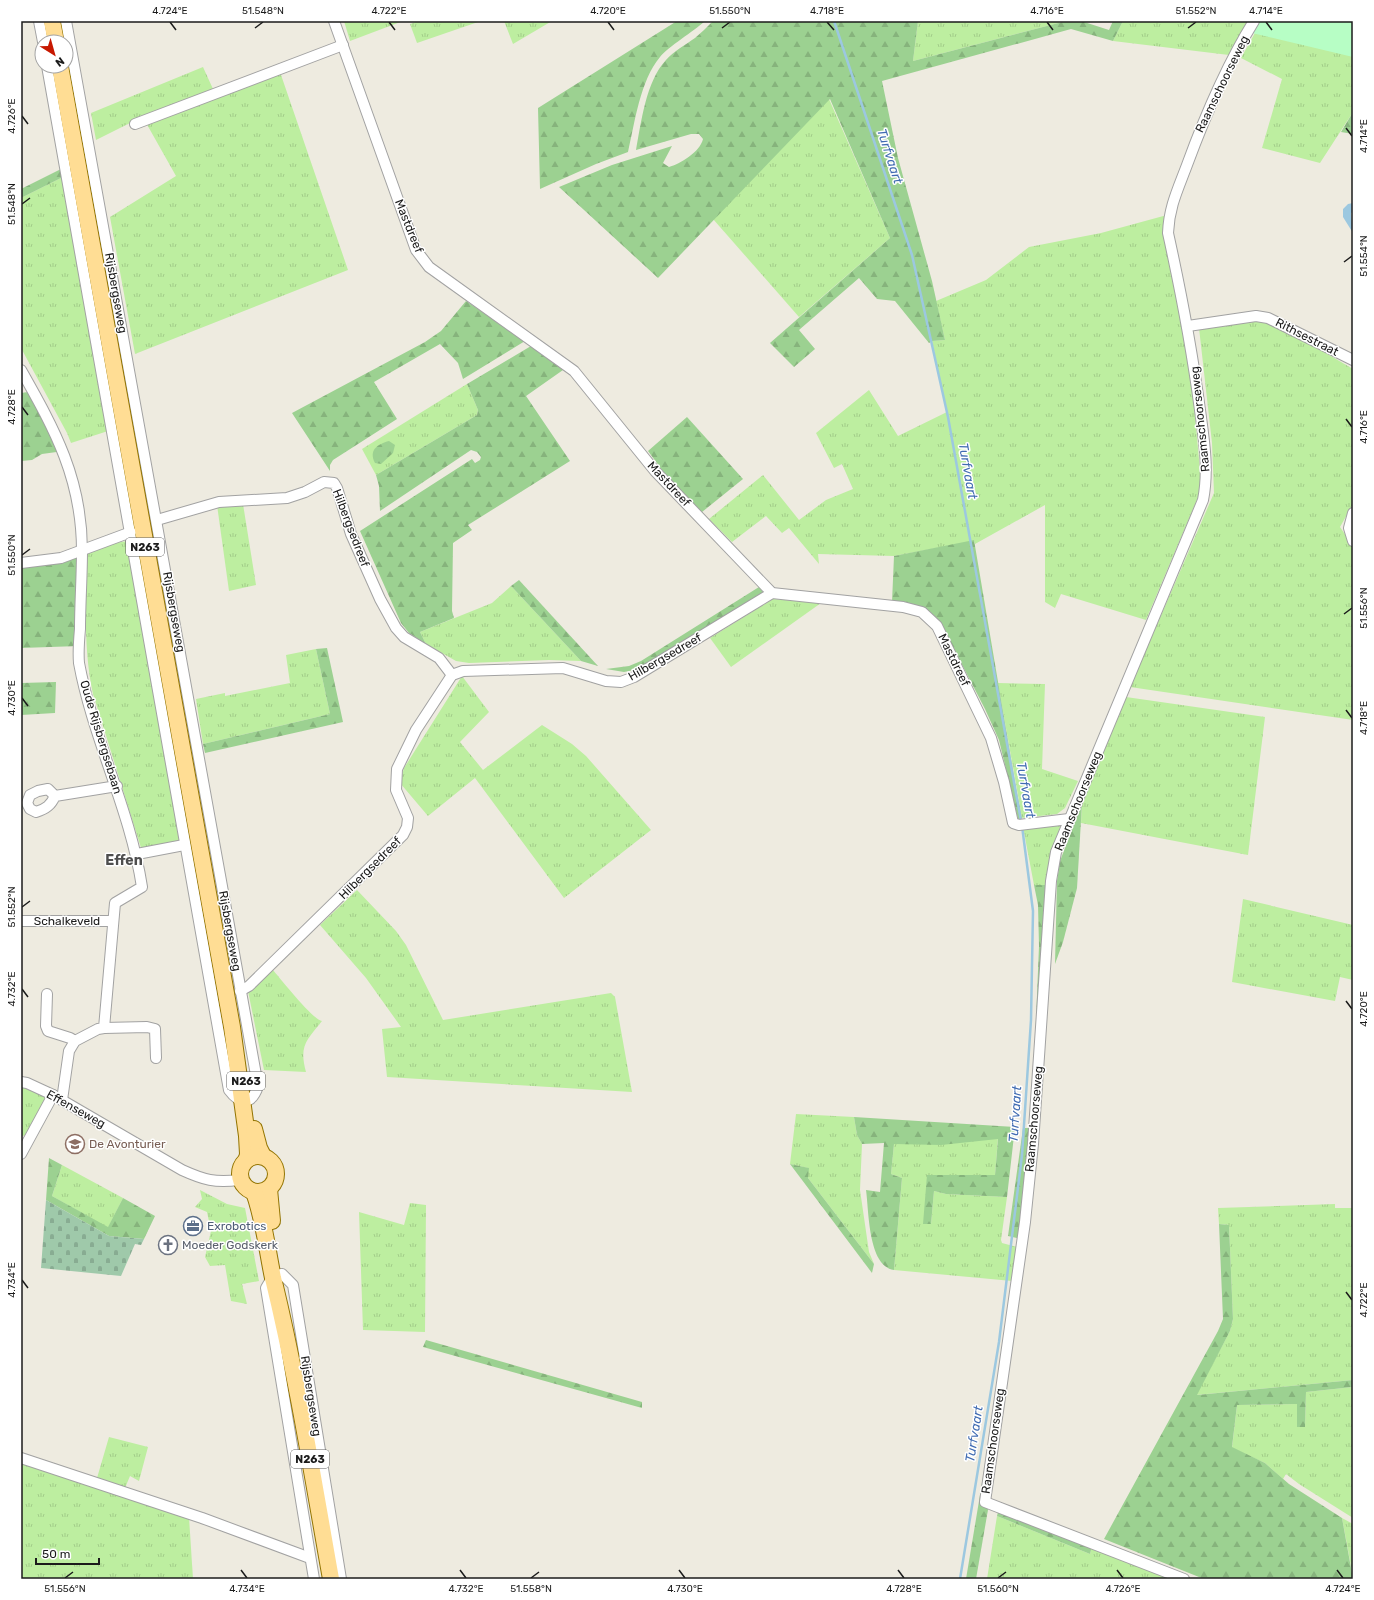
<svg xmlns="http://www.w3.org/2000/svg" width="1374" height="1600" font-family="Rubik,sans-serif">
<style>
.grass{fill:url(#grass-tufts)}
.forest{fill:url(#forest-firs)}
.cemetery{fill:url(#cemetery-stones)}
.park{fill:#b7fec5}
.water{fill:#9cc8e0}
.lines{fill:none;stroke-linecap:round;stroke-linejoin:round}
.stream{stroke:#9cc8e0;stroke-width:2.5}
.street-casing{stroke:#a2a2a2;stroke-width:12}
.primary-casing{stroke:#937400;stroke-width:18}
.street{stroke:#fff;stroke-width:10}
.primary{stroke:#ffdd94;stroke-width:16}
.ticks{fill:none;stroke:#1b1b1b;stroke-width:1.5}
.labels{text-anchor:middle;dominant-baseline:central;stroke-width:3;stroke-linejoin:round;paint-order:stroke}
.shield{fill:#fff;stroke:#5f5f5f;stroke-width:1}
.shield-label{font-size:11px;font-weight:bold;fill:#1b1b1b}
.street-label{font-size:12px;fill:#1b1b1b;stroke:#fff}
.education-label{font-size:12px;fill:#785e54;stroke:#fff;text-anchor:start}
.service-label{font-size:12px;fill:#4e5e75;stroke:#fff;text-anchor:start}
.worship-label{font-size:12px;fill:#5b616d;stroke:#fff;text-anchor:start}
.water-label{font-size:13px;font-style:italic;fill:#416cb2;stroke:#fff}
.quarter-label{font-size:14px;font-weight:bold;fill:#4e4e4e;stroke:#fff}
.neatline{fill:none;stroke:#1b1b1b;stroke-width:1.5}
.ticks-label{font-size:10px;text-anchor:middle;fill:#1b1b1b}
</style>
<defs>
<pattern id="grass-tufts" width="24" height="20" patternUnits="userSpaceOnUse"><rect width="24" height="20" fill="#bdeea0"/><path d="M3 7l-1-3M5 7V3M7 7l1-3M15 17l-1-3M17 17v-4M19 17l1-3" fill="none" stroke="#a2cc89"/></pattern>
<pattern id="forest-firs" width="22" height="20" patternUnits="userSpaceOnUse"><rect width="22" height="20" fill="#9cd191"/><path d="M5 1l3.5 6h-7zM16 11l3.5 6h-7z" fill="#86b37c"/></pattern>
<pattern id="cemetery-stones" width="16" height="16" patternUnits="userSpaceOnUse"><rect width="16" height="16" fill="#9fc9aa"/><path d="M2 7V4a2 2 0 0 1 4 0v3zM10 15v-3a2 2 0 0 1 4 0v3z" fill="#88ac92"/></pattern>
</defs>
<rect width="100%" height="100%" fill="#eeebe0"/>
<g class="grass">
<polygon points="344,21 403,21 350,41"/>
<polygon points="419,21 481,21 417,43 410,24"/>
<polygon points="504,21 552,21 513,44"/>
<polygon points="918,21 1066,21 913,61"/>
<polygon points="1123,21 1249,21 1229,55 1113,41"/>
<polygon points="1256,31 1353,53 1353,112 1320,163 1262,148 1282,79 1241,58"/>
<polygon points="203,67 213,89 152,112 96,140 91,113"/>
<polygon points="280,72 348,270 135,354 110,217 176,176 145,121"/>
<polygon points="829,99 890,238 799,317 713,219"/>
<polygon points="63,177 108,431 71,443 67,433 21,348 21,198"/>
<polygon points="1167,215 1192,382 1201,482 1199,495 1146,620 1061,594 1055,608 1045,602 1045,505 975,544 974,541 894,556 818,554 819,564 789,528 782,533 766,516 732,542 709,519 763,475 799,520 826,500 853,489 842,464 834,468 816,433 869,390 898,436 947,412 932,341 945,340 936,301 986,280 1029,247 1101,233"/>
<polygon points="1266,320 1273,322 1353,369 1353,504 1340,527 1353,546 1353,720 1130,687 1214,493 1212,443 1199,328"/>
<polygon points="467,384 478,410 477,415 376,475 362,449"/>
<polygon points="243,504 256,585 229,591 217,505"/>
<path d="M128,541l53,300 -39,10 -49,-157c-10,-46 -7,-95 -6,-141l27,-10z"/>
<polygon points="511,586 581,661 549,660 469,663 456,661 426,644 420,632 492,603"/>
<polygon points="773,599 821,603 731,667 710,638"/>
<polygon points="316,649 330,714 203,744 196,699 225,693 225,696 290,683 286,655"/>
<polygon points="462,676 489,712 460,742 483,770 542,725 572,744 586,756 651,830 564,898 475,778 428,816 400,783 404,768"/>
<polygon points="998,683 1045,684 1042,769 1078,781 1065,808 1057,814 1022,818"/>
<polygon points="1126,697 1265,717 1248,855 1081,823 1082,804"/>
<polygon points="1061,824 1054,845 1048,885 1034,885 1023,827"/>
<polygon points="357,890 396,931 406,945 443,1020 611,993 615,997 632,1092 387,1077 382,1029 401,1027 366,978 320,925"/>
<polygon points="1243,899 1353,925 1353,980 1340,977 1335,1001 1232,982"/>
<path d="M272,969c9,10 40,50 50,52 -16,20 -23,25 -16,51l-42,-2 -16,-79z"/>
<polygon points="21,1087 47,1096 25,1135 21,1137"/>
<polygon points="796,1114 854,1117 857,1135 862,1144 860,1190 869,1252 874,1264 808,1178 808,1168 790,1164"/>
<polygon points="998,1138 995,1175 927,1175 931,1224 934,1191 946,1194 1007,1197 1001,1240 1002,1243 1017,1247 1012,1281 894,1270 902,1178 891,1174 894,1144"/>
<polygon points="62,1165 123,1198 108,1228 52,1196"/>
<polygon points="200,1190 227,1204 245,1208 259,1281 242,1284 247,1304 231,1301 225,1265 210,1266 205,1257 211,1231 207,1212 195,1207 202,1199"/>
<polygon points="410,1203 426,1205 425,1332 363,1330 359,1212 404,1225"/>
<polygon points="1335,1204 1335,1208 1353,1208 1353,1380 1196,1395 1230,1331 1233,1319 1229,1225 1219,1224 1218,1208"/>
<polygon points="1353,1387 1353,1518 1299,1484 1286,1474 1283,1479 1265,1463 1232,1448 1237,1405 1297,1404 1297,1427 1305,1427 1306,1392"/>
<polygon points="109,1437 148,1447 139,1481 130,1476 125,1488 97,1478"/>
<polygon points="21,1461 189,1517 193,1579 21,1579"/>
<polygon points="997,1516 1090,1554 1092,1546 1174,1579 987,1579"/>
<polygon points="1342,1518 1353,1524 1353,1577"/>
</g>
<g class="forest">
<path d="M677,21h28c-11,10 -37,26 -45,36 -20,24 -25,65 -32,95l-32,12 -56,25 -2,-81z"/>
<path d="M713,21h205l-5,40 153,-40h15l28,9 4,-9h10l-10,20 -42,-12 -189,52 16,77 34,123 13,59 -13,1 -3,2 -34,-42 -18,-2 -18,-21 -60,52 16,19 -21,18 -24,-24 120,-105 -60,-139 -172,179 -99,-91 53,-22 60,-19 -9,17 6,4c11,-3 31,-15 34,-28l-4,-5h-8l-55,16c5,-27 10,-69 30,-90 8,-9 19,-15 29,-22 6,-5 12,-11 18,-17z"/>
<polygon points="1353,112 1353,134 1341,132"/>
<polygon points="61,169 63,177 21,198 21,189"/>
<polygon points="466,301 525,341 463,379 458,363 440,344 374,382 397,419 333,460 330,465 330,471 292,413 425,342 441,331"/>
<polygon points="531,346 563,370 526,396 570,461 468,525 472,530 453,543 452,611 454,618 420,632 426,644 409,633 401,623 360,531 472,459 475,463 480,460 481,457 477,452 471,450 380,511 379,486 376,475 477,415 478,410 467,384"/>
<polygon points="35,391 64,451 42,454 32,460 21,461 21,393"/>
<polygon points="687,417 743,479 702,512 668,478 648,451"/>
<path d="M389,441l6,4 -2,8 -12,11 -6,-1c-7,-13 3,-19 14,-22z"/>
<path d="M974,540l42,248 6,30 -4,1 -19,-79 -14,-31 -43,-83c-16,-20 -26,-19 -50,-24l2,-46z"/>
<polygon points="78,555 79,646 21,648 21,564"/>
<polygon points="519,580 598,666 581,661 511,586"/>
<polygon points="759,587 764,593 644,668 624,672 606,669 629,666 641,661"/>
<polygon points="327,648 343,722 205,753 203,744 330,714 316,649"/>
<polygon points="56,682 55,713 21,715 21,683"/>
<polygon points="1082,804 1077,888 1063,942 1055,964 1057,881 1060,861"/>
<polygon points="1034,885 1048,885 1040,1120 1026,1240 1008,1236 1023,1128 1031,1128 1032,1118 1039,946 1038,905"/>
<path d="M854,1117l161,10 -8,70 -61,-3 -12,-3 -3,33h-8l4,-49h68l3,-36 -57,6 -47,-1 -3,30 11,4 -8,92c-26,-4 -25,-59 -28,-80l14,2 4,-49 -22,1 -5,-9z"/>
<polygon points="49,1158 62,1165 52,1196 108,1227 123,1198 155,1216 144,1239 109,1236 46,1200"/>
<polygon points="790,1164 809,1168 808,1178 874,1264 872,1273"/>
<polygon points="1219,1224 1229,1225 1233,1319 1230,1331 1197,1395 1353,1380 1353,1387 1306,1392 1305,1427 1297,1427 1297,1404 1237,1405 1232,1447 1265,1463 1289,1484 1342,1518 1353,1579 1204,1579 1104,1539 1218,1331 1223,1319"/>
<polygon points="426,1340 642,1402 642,1408 423,1347"/>
<polygon points="991,1429 989,1504 976,1579 966,1579"/>
<polygon points="999,1508 1092,1546 1090,1554 997,1516"/>
</g>
<polygon class="cemetery" points="46,1200 109,1236 144,1239 141,1245 135,1244 121,1276 41,1268"/>
<polygon class="park" points="1256,21 1353,21 1353,57 1252,33"/>
<polygon class="water" points="1353,203 1353,212 1351,213 1353,233 1343,217 1343,209 1348,204"/>
<g class="lines">
<g class="stream">
<polyline points="834,21 912,255 948,417 1021,821"/>
<polyline points="960,1579 999,1342 1022,1155 1031,1020 1033,911 1022,826"/>
</g>
<g class="street-casing">
<g id="street">
<polyline points="39,21 43,42"/>
<polyline points="334,21 416,250 429,267 574,371 655,471 772,593 903,607 922,612 937,626 991,738 1004,782 1013,823 1019,825 1069,819"/>
<path d="M47,66l182,1024c11,15 23,15 29,-4l-192,-1065"/>
<polyline points="135,124 343,45"/>
<polyline points="1188,326 1256,316 1268,318 1353,360"/>
<path d="M21,370c34,60 61,109 61,181 0,26 -2,52 -2,78 -1,11 -2,23 -1,34 14,76 51,146 63,224l-27,16 -11,125 -6,1 -23,12 -6,10 -7,49"/>
<polyline points="1353,513 1349,528 1353,541"/>
<polyline points="157,520 219,502 287,498 305,492 324,482 334,483 337,488 351,534 380,599 396,628 404,637 439,658 452,675"/>
<polyline points="21,563 61,558 131,532"/>
<path d="M55,796c-4,9 -9,13 -19,16l-6,-3 -3,-6 3,-8 8,-4 10,-2 7,7 62,-10"/>
<polyline points="137,854 184,845"/>
<polyline points="21,921 113,921"/>
<polyline points="240,991 249,986 403,835 407,827 408,818 396,790 397,769 416,730 452,675 463,671 563,668 606,681 621,682 634,677 772,593"/>
<polyline points="47,994 46,1026 48,1031 70,1038 75,1041"/>
<polyline points="104,1028 147,1027 155,1029 156,1058"/>
<path d="M21,1082l6,1 26,12 129,75c22,10 33,13 57,10"/>
<polyline points="21,1154 53,1095"/>
<polyline points="21,1458 202,1518 310,1558"/>
<polyline points="314,1579 266,1288 273,1276 282,1274 293,1285 341,1579"/>
<path d="M1184,1579l-199,-77 40,-280 8,-78 18,-263 5,-29 147,-352c6,-30 1,-60 -3,-90 -8,-60 -19,-118 -32,-177 1,-26 10,-44 19,-68 18,-49 39,-99 67,-144"/>
</g>
</g>
<g class="primary-casing">
<g id="primary">
<polyline points="52,21 56,42"/>
<polyline points="60,66 232,1027 247,1136 248,1154 247,1159"/>
<polyline points="254,1129 259,1148 263,1156"/>
<circle cx="258" cy="1174" r="18"/>
<polyline points="269,1189 272,1221"/>
<path d="M254,1192c10,28 13,57 19,86 24,99 40,200 58,301"/>
</g>
</g>
<use href="#street" class="street"/>
<use href="#primary" class="primary"/>
</g>
<path class="ticks" d="M170,22l6,8M389,22l6,8M608,22l6,8M827,22l7,8M1047,22l6,8M1266,22l6,8M255,28l8,-6M722,28l8,-6M1188,28l8,-6M22,116l6,8M1346,128l6,8M22,204l8,-6M1344,262l8,-6M22,407l6,8M1346,419l6,8M22,555l8,-6M1344,614l8,-6M22,698l6,8M1346,710l6,8M22,907l8,-6M22,989l6,8M1346,1001l6,8M22,1280l6,8M1346,1292l6,8M241,1570l6,8M460,1570l6,8M679,1570l6,8M898,1570l6,8M1117,1570l6,8M1337,1570l6,8M65,1578l8,-6M531,1578l8,-6M998,1578l8,-6"/>
<defs>
<g id="school-ring" transform="scale(1)"><circle r="9.5" fill="#fff" stroke="#8d6e63" stroke-width="1.5"/><path d="M0-5L7-2L0 1L-7-2ZM-4 1L0 2.5L4 1V4Q0 6-4 4Z" fill="#8d6e63"/></g>
<g id="office-ring" transform="scale(1)"><circle r="9.5" fill="#fff" stroke="#5c6f8a" stroke-width="1.5"/><path d="M-6-3h4V-5.5h4V-3h4V5H-6ZM-1-4.5V-3h2v-1.5ZM-6 0V1H6V0Z" fill="#5c6f8a"/></g>
<g id="church-ring" transform="scale(1)"><circle r="9.5" fill="#fff" stroke="#6b7280" stroke-width="1.5"/><path d="M-1.2-6h2.4v3.5h3.3v2.4h-3.3V6h-2.4V-.1h-3.3v-2.4h3.3Z" fill="#6b7280"/></g>
</defs>
<g fill-rule="evenodd">
<use href="#school-ring" x="75" y="1144"/>
<use href="#office-ring" x="193" y="1226"/>
<use href="#church-ring" x="168" y="1245"/>
</g>
<g class="labels">
<g class="shield">
<rect x="126" y="538" width="38" height="18" rx="3"/>
<rect x="227" y="1072" width="38" height="18" rx="3"/>
<rect x="291" y="1450" width="38" height="18" rx="3"/>
</g>
<g class="shield-label">
<text x="145" y="547">N263</text>
<text x="246" y="1081">N263</text>
<text x="310" y="1459">N263</text>
</g>
<g class="street-label">
<text transform="translate(1222 84) rotate(-64)">Raamschoorseweg</text>
<text transform="translate(409 226) rotate(68)">Mastdreef</text>
<text transform="translate(116 293) rotate(80)">Rijsbergseweg</text>
<text transform="translate(1307 337) rotate(27)">Rithsestraat</text>
<text transform="translate(1200 419) rotate(-96)">Raamschoorseweg</text>
<text transform="translate(669 484) rotate(47)">Mastdreef</text>
<text transform="translate(351 528) rotate(69)">Hilbergsedreef</text>
<text transform="translate(174 612) rotate(80)">Rijsbergseweg</text>
<text transform="translate(665 657) rotate(-30)">Hilbergsedreef</text>
<text transform="translate(954 660) rotate(64)">Mastdreef</text>
<text transform="translate(101 737) rotate(73)">Oude Rijsbergsebaan</text>
<text transform="translate(1078 801) rotate(-68)">Raamschoorseweg</text>
<text transform="translate(370 868) rotate(-45)">Hilbergsedreef</text>
<text x="67" y="921">Schalkeveld</text>
<text transform="translate(230 931) rotate(80)">Rijsbergseweg</text>
<text transform="translate(76 1109) rotate(29)">Effenseweg</text>
<text transform="translate(1034 1119) rotate(-85)">Raamschoorseweg</text>
<text transform="translate(311 1396) rotate(81)">Rijsbergseweg</text>
<text transform="translate(993 1441) rotate(-82)">Raamschoorseweg</text>
</g>
<g class="education-label">
<text x="89" y="1144">De Avonturier</text>
</g>
<g class="service-label">
<text x="207" y="1226">Exrobotics</text>
</g>
<g class="worship-label">
<text x="182" y="1245">Moeder Godskerk</text>
</g>
<g class="water-label">
<text transform="translate(890 156) rotate(72)">Turfvaart</text>
<text transform="translate(968 471) rotate(80)">Turfvaart</text>
<text transform="translate(1026 790) rotate(80)">Turfvaart</text>
<text transform="translate(1015 1114) rotate(-86)">Turfvaart</text>
<text transform="translate(974 1434) rotate(-81)">Turfvaart</text>
</g>
<g class="quarter-label">
<text x="124" y="860">Effen</text>
</g>
</g>
<rect width="1374" height="1600" fill="none" stroke="#ffffff" stroke-width="44"/>
<g transform="translate(54 54) rotate(143)"><circle r="19" fill="#ffffff" stroke="#a4a4a4"/>
<path d="M0-3L7 15L0 10L-7 15Z" fill="#c71800"/>
<text y="-6" font-size="11" font-weight="bold" text-anchor="middle" fill="#1b1b1b">N</text>
</g>
<path d="M36 1558v6h63v-6" fill="none" stroke="#1b1b1b" stroke-width="2"/>
<text x="42" y="1558" font-size="12" fill="#1b1b1b" stroke="#ffffff" stroke-width="3" paint-order="stroke">50 m</text>
<rect x="22" y="22" width="1330" height="1556" class="neatline"/>
<g class="ticks-label">
<text x="170" y="14">4.724°E</text>
<text x="263" y="14">51.548°N</text>
<text x="389" y="14">4.722°E</text>
<text x="608" y="14">4.720°E</text>
<text x="730" y="14">51.550°N</text>
<text x="827" y="14">4.718°E</text>
<text x="1047" y="14">4.716°E</text>
<text x="1196" y="14">51.552°N</text>
<text x="1266" y="14">4.714°E</text>
<text transform="translate(11 116) rotate(-90)" y="4">4.726°E</text>
<text transform="translate(1363 136) rotate(-90)" y="4">4.714°E</text>
<text transform="translate(11 204) rotate(-90)" y="4">51.548°N</text>
<text transform="translate(1363 256) rotate(-90)" y="4">51.554°N</text>
<text transform="translate(11 407) rotate(-90)" y="4">4.728°E</text>
<text transform="translate(1363 427) rotate(-90)" y="4">4.716°E</text>
<text transform="translate(11 555) rotate(-90)" y="4">51.550°N</text>
<text transform="translate(1363 608) rotate(-90)" y="4">51.556°N</text>
<text transform="translate(11 698) rotate(-90)" y="4">4.730°E</text>
<text transform="translate(1363 718) rotate(-90)" y="4">4.718°E</text>
<text transform="translate(11 907) rotate(-90)" y="4">51.552°N</text>
<text transform="translate(11 989) rotate(-90)" y="4">4.732°E</text>
<text transform="translate(1363 1009) rotate(-90)" y="4">4.720°E</text>
<text transform="translate(11 1280) rotate(-90)" y="4">4.734°E</text>
<text transform="translate(1363 1300) rotate(-90)" y="4">4.722°E</text>
<text x="65" y="1592">51.556°N</text>
<text x="247" y="1592">4.734°E</text>
<text x="466" y="1592">4.732°E</text>
<text x="531" y="1592">51.558°N</text>
<text x="685" y="1592">4.730°E</text>
<text x="904" y="1592">4.728°E</text>
<text x="998" y="1592">51.560°N</text>
<text x="1123" y="1592">4.726°E</text>
<text x="1343" y="1592">4.724°E</text>
</g>
</svg>
